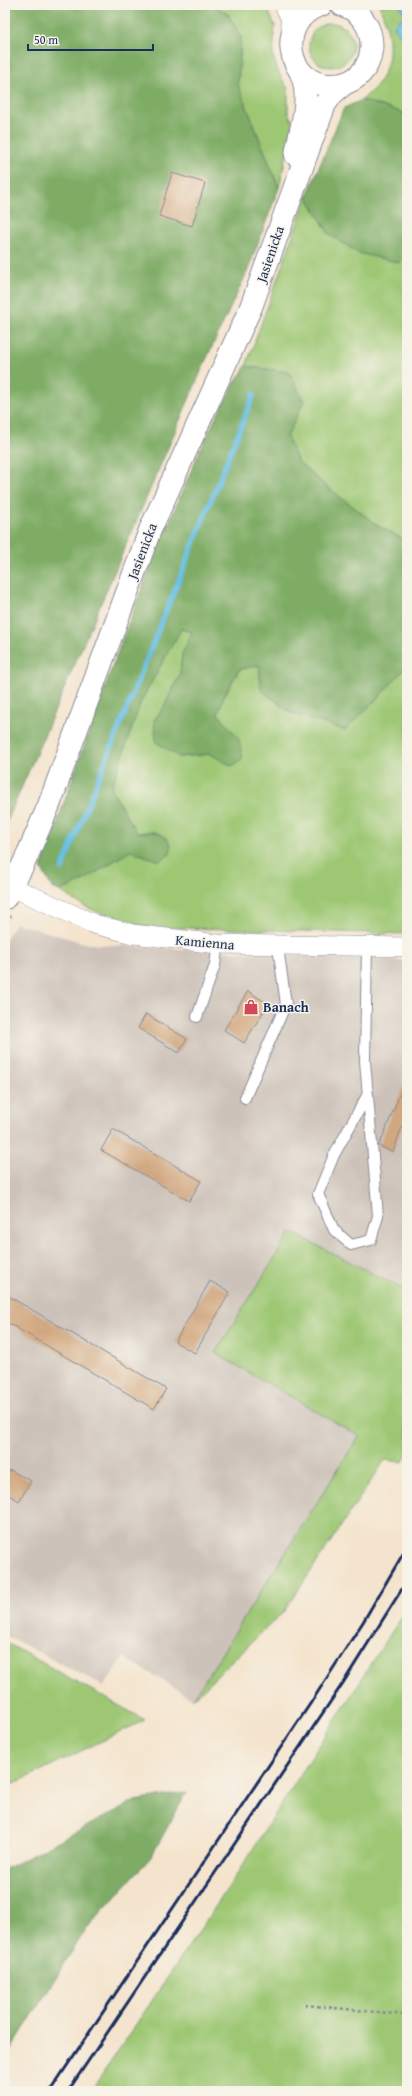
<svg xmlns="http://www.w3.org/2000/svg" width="412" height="2096" font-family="'Gentium Book Plus',serif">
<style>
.industrial{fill:#cdc2b9}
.green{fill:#9dc773;stroke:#5c7b68}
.forest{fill:#7eac65;stroke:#4c6e62}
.water{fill:#68bfe5;stroke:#4277a2}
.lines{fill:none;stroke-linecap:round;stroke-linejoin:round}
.stream{stroke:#68bfe5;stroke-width:5}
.building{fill:#d1a780}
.lane-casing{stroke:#888a96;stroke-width:12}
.street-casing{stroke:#888a96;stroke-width:20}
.secondary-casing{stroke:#888a96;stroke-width:24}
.path{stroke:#888a96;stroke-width:2.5;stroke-dasharray:3 3;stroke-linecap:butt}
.lane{stroke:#fff;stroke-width:10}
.street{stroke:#fff;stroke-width:19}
.secondary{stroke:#fff;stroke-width:22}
.rail{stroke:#1b2f5e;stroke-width:3}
.labels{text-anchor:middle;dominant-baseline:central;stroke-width:3;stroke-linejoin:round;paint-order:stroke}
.street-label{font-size:14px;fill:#1b2f5e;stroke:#f7f3e8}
.poi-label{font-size:14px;font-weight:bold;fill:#1b2f5e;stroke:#f7f3e8;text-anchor:start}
</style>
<rect width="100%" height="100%" fill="#f7f3e8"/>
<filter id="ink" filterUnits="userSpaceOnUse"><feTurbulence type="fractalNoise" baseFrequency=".025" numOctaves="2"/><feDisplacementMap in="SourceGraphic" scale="8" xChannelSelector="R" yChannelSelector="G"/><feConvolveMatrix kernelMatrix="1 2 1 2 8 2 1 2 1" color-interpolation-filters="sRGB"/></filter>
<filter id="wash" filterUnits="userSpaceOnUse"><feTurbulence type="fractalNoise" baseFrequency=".012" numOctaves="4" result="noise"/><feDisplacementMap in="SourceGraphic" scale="16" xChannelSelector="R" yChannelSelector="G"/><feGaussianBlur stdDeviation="0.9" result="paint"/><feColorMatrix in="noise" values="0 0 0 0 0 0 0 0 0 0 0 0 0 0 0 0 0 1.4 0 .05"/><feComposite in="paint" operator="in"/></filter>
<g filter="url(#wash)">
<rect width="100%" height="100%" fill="#f4e4cd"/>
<polygon class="industrial" points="15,923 88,944 407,961 407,1291 291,1232 215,1353 359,1436 193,1699 124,1657 104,1686 5,1635 5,941"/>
<g class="green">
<polygon points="214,5 266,5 275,26 273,56 278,71 288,89 288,112 293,123 279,188 238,85 241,37"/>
<path d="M379,5h28v109l-45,-14c5,-5 13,-11 17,-18 16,-24 11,-52 0,-77z"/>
<circle cx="331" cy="45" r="22"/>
<polygon points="307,196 329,234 400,263 407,256 407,541 380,527 327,487 298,462 287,437 304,401 289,372 246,366"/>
<path d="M181,629l12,3 -11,22 -2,20 -17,35 -9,11 25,37 31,-3 22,12 7,-27 -21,-25 5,-16 16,-28 20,-5 32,48 54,17 60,-62 2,-17v283l-261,-7c-34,-8 -58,-16 -86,-36 26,-9 47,-27 71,-41l28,11 12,-16c-9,-15 -18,-14 -34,-12l-26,-44 30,-88z"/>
<polygon points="291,1232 407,1291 407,1455 403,1462 385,1460 285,1610 193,1699 359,1436 215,1353"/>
<polygon points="407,1608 407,2091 91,2091 226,1891"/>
<polygon points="5,1642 145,1720 5,1788"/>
</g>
<g class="forest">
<polygon points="5,5 214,5 228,14 241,37 238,85 279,188 247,272 205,362 5,826"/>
<polygon points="362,100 407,114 407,256 400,263 358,253 329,234 307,196 344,108"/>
<path d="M246,366l43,6 15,29 -17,36 11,25 29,25 53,40 27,14v110l-2,17 -25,28 -35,34 -54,-17 -30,-23 -2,-25 -20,4 -16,29 -5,16 21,25 4,20 -11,7 -22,-12 -31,3 -23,-15 -2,-22 9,-11 17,-35 2,-20 10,-22 -11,-3 -40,72 -30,88 26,44c16,-2 25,-3 34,12l-1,9 -11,7 -28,-10c-24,13 -45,31 -71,40l-8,-3 -11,-20c44,-123 85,-248 137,-367 20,-46 40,-94 68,-135z"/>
<polygon points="187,1792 151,1857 86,1929 5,2059 5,1869 135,1801"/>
</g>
<polygon class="water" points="399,5 407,5 407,45 394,26 405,14"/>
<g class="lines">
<polyline class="stream" points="62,869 254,394"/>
</g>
<g id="blocks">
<g class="building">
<polygon points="172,173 205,183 192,226 159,216"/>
<polygon points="248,991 268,1004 244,1043 224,1030"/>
<polygon points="146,1014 187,1039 179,1053 138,1028"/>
<polygon points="406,1079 407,1113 393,1152 379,1146"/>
<polygon points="113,1129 201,1181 189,1201 101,1150"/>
<polygon points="210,1281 230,1292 195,1353 175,1342"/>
<polygon points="5,1294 166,1389 154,1409 5,1321"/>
<polygon points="10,1470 31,1481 19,1501 5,1493 5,1478"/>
</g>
</g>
</g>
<g filter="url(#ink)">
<use href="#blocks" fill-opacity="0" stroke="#888a96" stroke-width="1"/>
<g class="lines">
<g class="lane-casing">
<g id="lane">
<polyline points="367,945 365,1061 378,1216 371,1240 351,1245 334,1230 318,1194 334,1155 368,1094"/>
<polyline points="197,1017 215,965 218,944"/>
<polyline points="245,1098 286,1004 278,947"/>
</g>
</g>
<g class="street-casing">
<g id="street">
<polyline points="284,5 290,17 292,35"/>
<polyline points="12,887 94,924 133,934 218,944 407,947"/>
</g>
</g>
<g class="secondary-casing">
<g id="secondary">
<path d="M321,5c-46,14 -36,82 12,80 47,-1 52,-67 9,-80"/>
<path d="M296,155c4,-27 17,-58 4,-84"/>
<polyline points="5,898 23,865 49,805 150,530 251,307 325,104 333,93 344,84"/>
</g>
</g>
<g class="path">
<polyline points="5,928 11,916"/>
<polyline points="305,2005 407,2015"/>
</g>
<use href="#lane" class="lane"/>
<use href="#street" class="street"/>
<use href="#secondary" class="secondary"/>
<g class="rail">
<polyline points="50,2091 312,1701 363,1622 407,1547"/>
<polyline points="68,2091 343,1683 407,1581"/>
</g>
</g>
</g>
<defs>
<g id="shop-bare" transform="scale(1.2)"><path d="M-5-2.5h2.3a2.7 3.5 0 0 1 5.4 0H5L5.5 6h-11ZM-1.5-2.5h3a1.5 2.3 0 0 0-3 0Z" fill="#d1495b" stroke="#f7f3e8" stroke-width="2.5" paint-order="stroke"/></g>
</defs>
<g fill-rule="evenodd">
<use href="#shop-bare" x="251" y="1007"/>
</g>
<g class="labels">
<g class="street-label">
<text transform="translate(270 254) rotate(-71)">Jasienicka</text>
<text transform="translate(142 551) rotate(-69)">Jasienicka</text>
<text transform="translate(205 942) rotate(5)">Kamienna</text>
</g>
<g class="poi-label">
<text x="263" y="1007">Banach</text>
</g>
</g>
<rect width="412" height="2096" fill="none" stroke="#f7f3e8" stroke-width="20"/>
<path d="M28 44v6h125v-6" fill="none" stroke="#1b2f5e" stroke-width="2"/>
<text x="34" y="44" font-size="12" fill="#1b2f5e" stroke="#f7f3e8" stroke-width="3" paint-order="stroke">50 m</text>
</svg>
